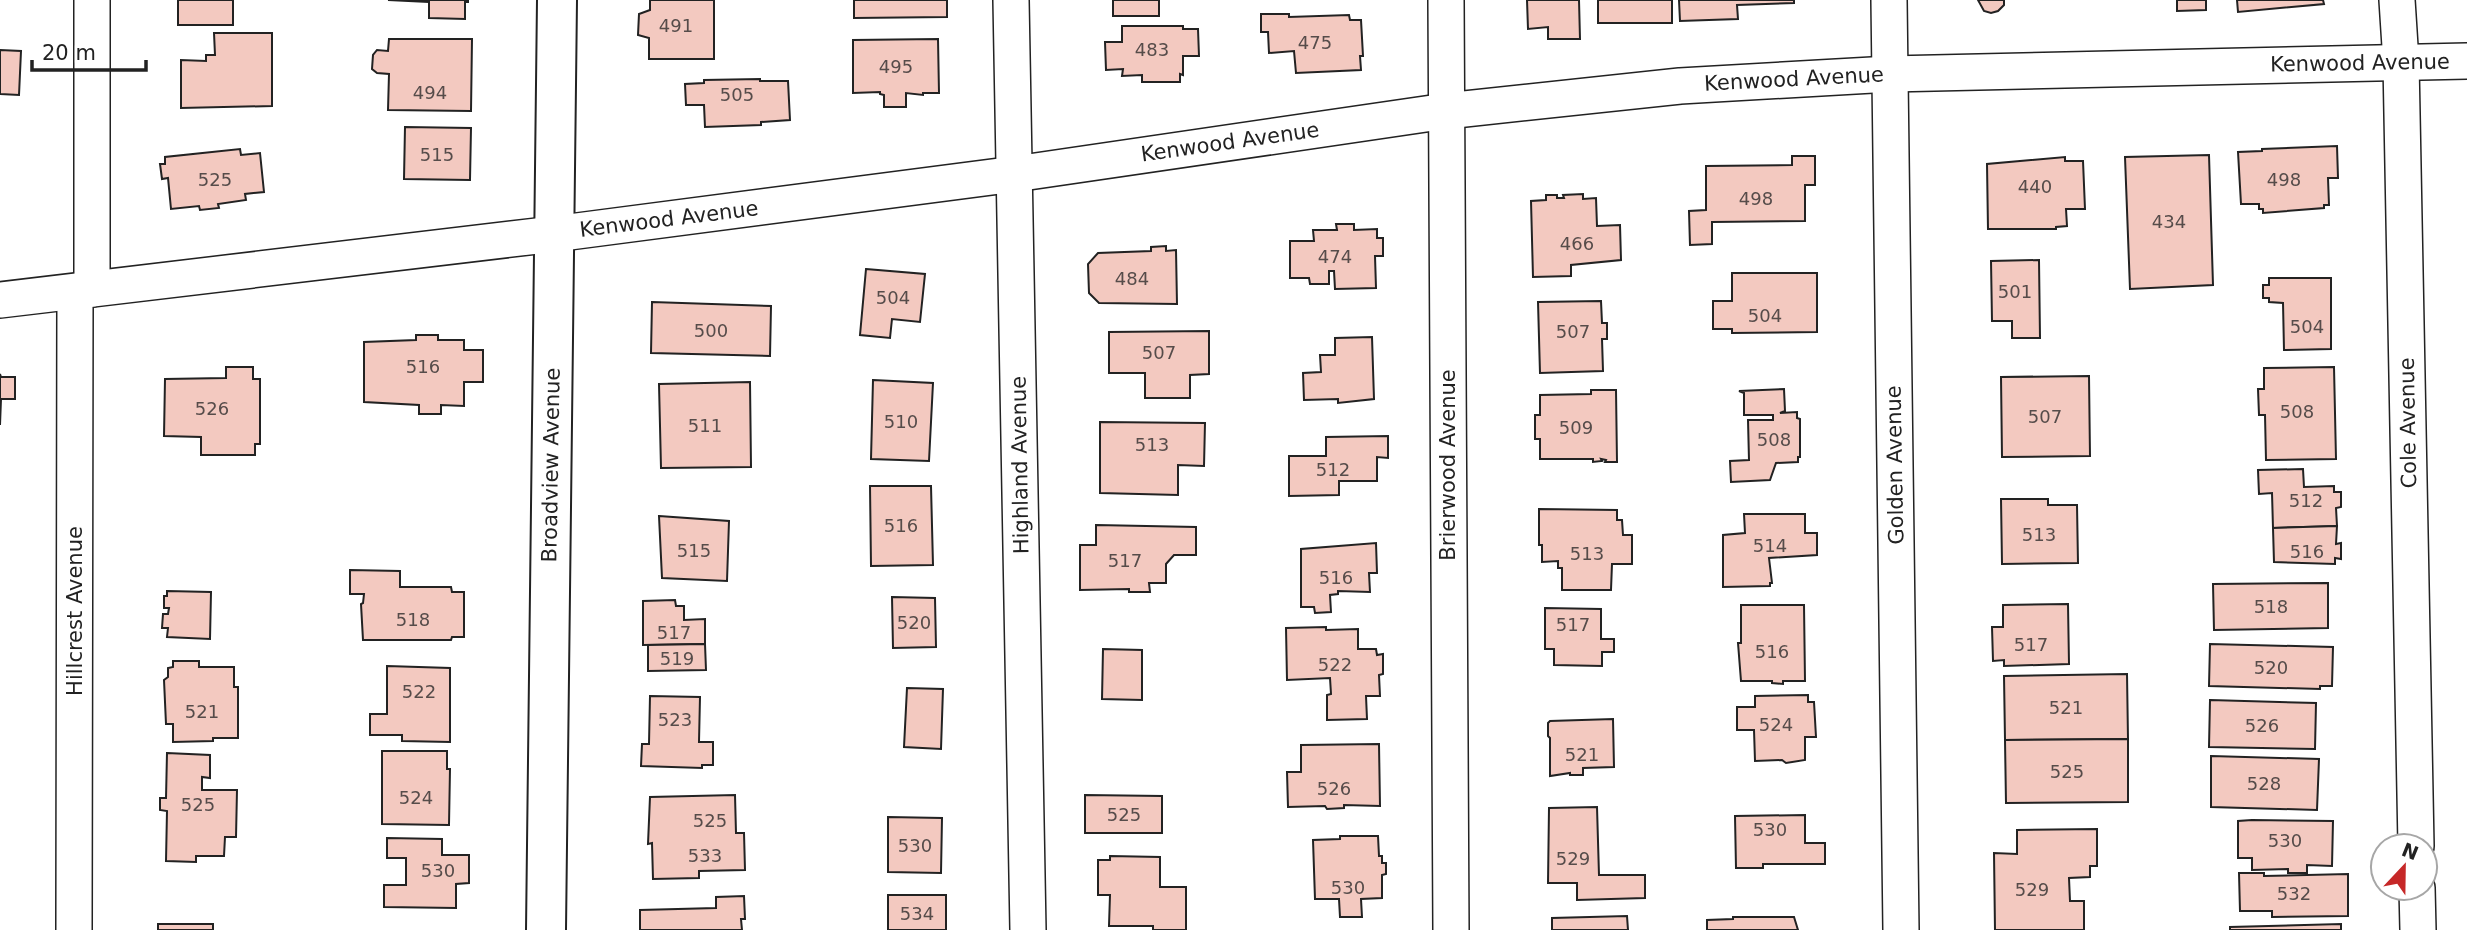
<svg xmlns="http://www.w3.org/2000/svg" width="2467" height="930" font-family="'DejaVu Sans',sans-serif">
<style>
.building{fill:#f3c9c0;stroke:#222;stroke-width:2}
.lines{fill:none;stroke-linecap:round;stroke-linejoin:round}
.minor-casing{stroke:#222;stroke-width:38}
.tertiary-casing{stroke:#222;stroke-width:42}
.minor{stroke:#fff;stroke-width:35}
.tertiary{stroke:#fff;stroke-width:38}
.labels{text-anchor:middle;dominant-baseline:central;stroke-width:5;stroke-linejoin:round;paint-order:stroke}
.number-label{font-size:18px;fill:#564c4a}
.street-label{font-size:21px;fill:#222;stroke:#fff}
</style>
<rect width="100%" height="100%" fill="#fff"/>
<g class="building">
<rect x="178" y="0" width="55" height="25"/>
<polygon points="388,0 468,0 468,2 465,2 465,19 429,18 429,2"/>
<polygon points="650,0 714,0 714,59 649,59 649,38 638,35 639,14 650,10"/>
<polygon points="854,0 947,0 947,17 854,18"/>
<rect x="1113" y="0" width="46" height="16"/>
<polygon points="1527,0 1579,0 1580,39 1548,39 1548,27 1528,29"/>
<rect x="1598" y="0" width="74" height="23"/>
<polygon points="1679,0 1794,0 1794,3 1737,5 1738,19 1680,21"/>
<polygon points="1978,0 2004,0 2004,5 1998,11 1991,13 1984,11"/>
<polygon points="2177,0 2206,0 2206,10 2177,11"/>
<polygon points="2237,0 2323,0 2324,4 2238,12"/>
<polygon points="1261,14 1289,14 1289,17 1349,15 1350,20 1361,20 1363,56 1360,56 1361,70 1296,73 1294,51 1269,53 1268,32 1261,32"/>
<polygon points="1122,26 1183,26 1183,29 1198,29 1199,56 1183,56 1183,75 1180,74 1180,82 1142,82 1142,75 1122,76 1123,69 1106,70 1105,42 1122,42"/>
<polygon points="214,33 272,33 272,106 181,108 181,60 206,61 206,55 215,55"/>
<polygon points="389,39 472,39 471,111 388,110 389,74 377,73 372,69 373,55 377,50 388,51"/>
<polygon points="938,39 939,93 923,93 923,95 906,93 906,107 884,107 884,95 880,94 880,92 853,93 853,40"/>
<polygon points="0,50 21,51 19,95 0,94"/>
<polygon points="760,79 760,81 788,81 790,120 761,122 761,125 705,127 704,105 686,105 685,84 704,83 704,80"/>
<polygon points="405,127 471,128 470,180 404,179"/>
<polygon points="2337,146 2338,178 2328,178 2329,205 2324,205 2324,208 2263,213 2263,209 2259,209 2259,204 2241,204 2238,152 2262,151 2262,149"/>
<polygon points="240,149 241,155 260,153 264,192 245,194 246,200 218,204 219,208 200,210 199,206 171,209 168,178 162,179 160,164 165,164 165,157"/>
<polygon points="2209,155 2213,285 2130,289 2125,157"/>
<polygon points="1792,156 1815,156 1815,185 1805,185 1805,221 1712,222 1712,244 1690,245 1689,211 1706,210 1706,166 1792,165"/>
<polygon points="2065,157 2065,161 2083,161 2085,209 2066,209 2067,226 2056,227 2056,229 1988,229 1987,164"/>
<polygon points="1583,194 1583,199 1596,198 1597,226 1620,225 1621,260 1571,265 1571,276 1533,277 1531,201 1546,200 1546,195 1557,195 1557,198 1564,198 1563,195"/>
<polygon points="1336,224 1354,224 1354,230 1377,229 1377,238 1383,238 1383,256 1375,256 1376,288 1335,289 1334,271 1329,271 1329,284 1310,284 1309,278 1290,278 1290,241 1314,241 1313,230 1337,230"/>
<polygon points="1166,246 1166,251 1176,250 1177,304 1099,303 1089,293 1088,264 1098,253 1151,251 1151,247"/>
<polygon points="2039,260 2040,338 2012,338 2012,321 1992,321 1991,261"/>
<polygon points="866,269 925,274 920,322 892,319 890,338 860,335"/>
<polygon points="1732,273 1817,273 1817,332 1732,333 1732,329 1713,329 1713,301 1732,301"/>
<polygon points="2269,278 2331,278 2331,349 2284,350 2283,303 2269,302 2269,298 2263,298 2263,285 2269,285"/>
<polygon points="1601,301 1602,323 1607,323 1607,339 1602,339 1603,371 1540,373 1538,302"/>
<polygon points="652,302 771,306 770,356 651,353"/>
<polygon points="1209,331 1209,374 1190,375 1190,398 1145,398 1145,373 1109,373 1109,332"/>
<polygon points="416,335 438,335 438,340 464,340 464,350 483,350 483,382 464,382 464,406 441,405 441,414 419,414 419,405 364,402 364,342 416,340"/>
<polygon points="1372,337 1374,399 1338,403 1338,399 1304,400 1303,373 1321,372 1320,355 1335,355 1335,338"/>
<polygon points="226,367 253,367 253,379 260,379 260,444 255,444 255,455 201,455 201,437 164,436 165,379 226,378"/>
<polygon points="2334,367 2336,459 2266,460 2265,415 2259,415 2258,389 2264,389 2264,368"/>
<polygon points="0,374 1,377 15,377 15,399 1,399 0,425"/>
<polygon points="2089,376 2090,456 2002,457 2001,377"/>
<polygon points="873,380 933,383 929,461 871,459"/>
<polygon points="750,382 751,467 661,468 659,384"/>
<polygon points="1784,389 1785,411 1780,413 1797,412 1797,418 1800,419 1800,457 1798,457 1798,462 1776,463 1770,480 1731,482 1730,461 1749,460 1748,420 1773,420 1773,415 1744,415 1744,393 1739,391"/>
<polygon points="1591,390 1616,390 1617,462 1605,462 1606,460 1601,459 1602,461 1593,462 1593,459 1540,459 1540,439 1535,439 1535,415 1540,415 1540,395 1591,394"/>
<polygon points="1100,422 1205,423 1204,466 1178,465 1178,495 1100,493"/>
<polygon points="1388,436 1388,458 1377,457 1377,481 1339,481 1339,495 1289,496 1289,456 1326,456 1326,437"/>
<polygon points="2303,469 2304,487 2334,486 2334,492 2341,492 2341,507 2336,508 2337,526 2273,528 2272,493 2259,494 2258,470"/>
<polygon points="870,486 931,486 933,565 871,566"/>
<polygon points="2001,499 2048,499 2048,505 2077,505 2078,563 2002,564"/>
<polygon points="1539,509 1617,510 1617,520 1622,520 1623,535 1632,535 1632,564 1612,564 1611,590 1562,590 1562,568 1558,568 1558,561 1542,562 1542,545 1539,545"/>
<polygon points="1744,514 1805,514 1805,533 1817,533 1817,555 1769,558 1772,583 1770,583 1770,586 1723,587 1723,535 1745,533"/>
<polygon points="659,516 729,521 727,581 662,578"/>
<polygon points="1096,525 1196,527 1196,555 1174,555 1166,564 1166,583 1149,583 1150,592 1129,592 1129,589 1080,590 1080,545 1096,545"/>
<polygon points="2337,526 2336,544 2341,543 2341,559 2335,558 2335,564 2274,562 2273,528"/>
<polygon points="1376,543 1377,573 1369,573 1370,592 1338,591 1338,594 1330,595 1331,612 1315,613 1314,607 1301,607 1301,549"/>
<polygon points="350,570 400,571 400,587 451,587 452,592 464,592 464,637 452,637 451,640 363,640 361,604 363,603 364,594 350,594"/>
<polygon points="2328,583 2328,628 2214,630 2213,584"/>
<polygon points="167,591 211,592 210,639 167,637 168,628 162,628 163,614 168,614 169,608 164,608 164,596 167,596"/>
<polygon points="892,597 935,598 936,647 893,648"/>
<polygon points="675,600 676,606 684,606 684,620 705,619 705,644 643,645 643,601"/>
<polygon points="2068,604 2069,664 2004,666 2004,660 1993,661 1992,627 2003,627 2003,605"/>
<polygon points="1741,605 1804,605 1805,681 1783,681 1783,684 1772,683 1772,681 1741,681 1738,643 1741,643"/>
<polygon points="1545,608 1601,609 1601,639 1614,639 1614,652 1602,652 1602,666 1554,665 1554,649 1545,649"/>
<polygon points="1326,627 1326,630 1358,629 1358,649 1376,649 1377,655 1383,654 1383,674 1379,675 1380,696 1366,696 1367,719 1327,720 1327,695 1331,694 1330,678 1287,680 1286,628"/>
<polygon points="705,644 706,670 648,671 648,645"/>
<polygon points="2210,644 2333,647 2332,686 2320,686 2320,689 2209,686"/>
<polygon points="1103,649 1142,650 1142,700 1102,699"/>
<polygon points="173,661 199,661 199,667 234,667 234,687 238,687 238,738 213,738 213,741 173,742 173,724 166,724 164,680 168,677 168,668 173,667"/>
<polygon points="387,666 450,668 450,742 402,741 402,735 370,735 370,714 387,714"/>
<polygon points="2127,674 2128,739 2005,740 2004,676"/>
<polygon points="907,688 943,689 941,749 904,747"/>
<polygon points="1808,695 1808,702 1814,702 1816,737 1805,737 1805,760 1786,763 1782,760 1755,761 1754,730 1737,730 1737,707 1755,707 1755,696"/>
<polygon points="650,696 700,697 699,742 713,742 713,765 702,765 702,768 641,766 642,744 649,744"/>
<polygon points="2210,700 2316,703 2315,749 2209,747"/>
<polygon points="1613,719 1614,767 1583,768 1583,775 1570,775 1570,773 1550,776 1550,738 1548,736 1548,723 1550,721"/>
<polygon points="2128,739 2128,802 2006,803 2005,740"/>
<polygon points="1379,744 1380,806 1344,805 1344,808 1327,809 1325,806 1288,807 1287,772 1301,772 1301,745"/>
<polygon points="382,751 447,751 447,769 450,769 449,825 382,824"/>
<polygon points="167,753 210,755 210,778 202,777 202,790 237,790 236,837 225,837 224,856 196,856 196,862 166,861 167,811 160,810 160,798 166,798"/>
<polygon points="2211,756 2319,759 2317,810 2211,807"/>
<polygon points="735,795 736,833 744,833 745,870 699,871 699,878 653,879 652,843 648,844 650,797"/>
<polygon points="1085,795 1162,796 1162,833 1085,833"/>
<polygon points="1597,807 1599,875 1645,875 1645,898 1577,900 1577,883 1548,883 1549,808"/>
<polygon points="1805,815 1805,843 1825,843 1825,864 1763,864 1763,868 1736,868 1735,816"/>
<polygon points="888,817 942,818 941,873 888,872"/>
<polygon points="2252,820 2333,821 2332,866 2307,865 2307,873 2288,873 2288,869 2252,870 2252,858 2238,858 2238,821"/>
<polygon points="2097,829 2097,866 2090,866 2090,877 2069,878 2070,901 2084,901 2084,930 1995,930 1994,853 2017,854 2017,830"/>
<polygon points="1340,836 1378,836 1379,856 1382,856 1382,863 1386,863 1386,874 1382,875 1382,898 1361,899 1362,917 1340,917 1339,899 1315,899 1313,840 1340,839"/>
<polygon points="387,838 442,839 442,855 469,855 469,883 456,884 456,908 384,907 384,885 406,885 406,858 387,858"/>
<polygon points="1110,856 1160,857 1160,887 1186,887 1186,930 1153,930 1153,926 1109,926 1110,895 1098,895 1098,860 1110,860"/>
<polygon points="2239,873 2264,873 2264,876 2348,874 2348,916 2272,917 2272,911 2240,911"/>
<rect x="888" y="895" width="58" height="35"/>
<polygon points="744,896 745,919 741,919 742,930 640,930 640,910 716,908 716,897"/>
<polygon points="1627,916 1628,930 1552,930 1552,918"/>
<polygon points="1733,917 1794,917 1798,930 1707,930 1707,920 1733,919"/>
<rect x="158" y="924" width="55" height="6"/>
<polygon points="2341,924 2341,930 2230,930 2230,927"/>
</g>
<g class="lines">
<g class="minor-casing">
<g id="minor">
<polyline points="1011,0 1028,930"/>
<polyline points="1446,0 1451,930"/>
<polyline points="1889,0 1901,930"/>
<polyline points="2397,0 2401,62 2416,846"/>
<polyline points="92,289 92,0"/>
<polyline points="0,300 554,234 1015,174 1446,111 1680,86 1890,74 2467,61"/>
<polyline points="2417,888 2418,930"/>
<polyline points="74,930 75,292"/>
</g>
</g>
<g class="tertiary-casing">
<polyline id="tertiary" points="546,930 557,0"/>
</g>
<use href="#minor" class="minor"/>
<use href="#tertiary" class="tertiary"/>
</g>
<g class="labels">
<g class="number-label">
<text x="676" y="25">491</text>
<text x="1315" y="42">475</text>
<text x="1152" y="49">483</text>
<text x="896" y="66">495</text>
<text x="430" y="92">494</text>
<text x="737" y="94">505</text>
<text x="437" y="154">515</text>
<text x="215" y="179">525</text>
<text x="2284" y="179">498</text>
<text x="2035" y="186">440</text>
<text x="1756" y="198">498</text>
<text x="2169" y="221">434</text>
<text x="1577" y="243">466</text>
<text x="1335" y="256">474</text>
<text x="1132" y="278">484</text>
<text x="2015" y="291">501</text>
<text x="893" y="297">504</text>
<text x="1765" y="315">504</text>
<text x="2307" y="326">504</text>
<text x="711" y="330">500</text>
<text x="1573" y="331">507</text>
<text x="1159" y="352">507</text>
<text x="423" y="366">516</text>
<text x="212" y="408">526</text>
<text x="2297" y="411">508</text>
<text x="2045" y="416">507</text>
<text x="901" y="421">510</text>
<text x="705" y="425">511</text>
<text x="1576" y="427">509</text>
<text x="1774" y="439">508</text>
<text x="1152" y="444">513</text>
<text x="1333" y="469">512</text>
<text x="2306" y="500">512</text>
<text x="901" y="525">516</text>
<text x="2039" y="534">513</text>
<text x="1770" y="545">514</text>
<text x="694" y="550">515</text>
<text x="2307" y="551">516</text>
<text x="1587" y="553">513</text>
<text x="1125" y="560">517</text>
<text x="1336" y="577">516</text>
<text x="2271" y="606">518</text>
<text x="413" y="619">518</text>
<text x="914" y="622">520</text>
<text x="1573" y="624">517</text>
<text x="674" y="632">517</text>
<text x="2031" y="644">517</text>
<text x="1772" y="651">516</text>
<text x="677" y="658">519</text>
<text x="1335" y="664">522</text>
<text x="2271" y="667">520</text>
<text x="419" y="691">522</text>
<text x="2066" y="707">521</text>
<text x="202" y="711">521</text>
<text x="675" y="719">523</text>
<text x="1776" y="724">524</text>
<text x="2262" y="725">526</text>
<text x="1582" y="754">521</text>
<text x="2067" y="771">525</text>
<text x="2264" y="783">528</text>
<text x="1334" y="788">526</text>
<text x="416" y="797">524</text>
<text x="198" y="804">525</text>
<text x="1124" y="814">525</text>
<text x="710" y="820">525</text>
<text x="1770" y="829">530</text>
<text x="2285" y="840">530</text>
<text x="915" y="845">530</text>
<text x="705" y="855">533</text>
<text x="1573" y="858">529</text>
<text x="438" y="870">530</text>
<text x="1348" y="887">530</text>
<text x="2032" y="889">529</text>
<text x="2294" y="893">532</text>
<text x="917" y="913">534</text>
</g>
<g class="street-label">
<text transform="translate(2360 63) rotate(-1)">Kenwood Avenue</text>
<text transform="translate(1794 79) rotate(-3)">Kenwood Avenue</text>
<text transform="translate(1230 142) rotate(-8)">Kenwood Avenue</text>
<text transform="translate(669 219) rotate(-7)">Kenwood Avenue</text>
<text transform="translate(2408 423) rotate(-91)">Cole Avenue</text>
<text transform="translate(551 465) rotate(-89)">Broadview Avenue</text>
<text transform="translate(1020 465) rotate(-91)">Highland Avenue</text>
<text transform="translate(1448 465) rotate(-90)">Brierwood Avenue</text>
<text transform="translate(1895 465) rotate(-91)">Golden Avenue</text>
<text transform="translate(75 611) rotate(-90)">Hillcrest Avenue</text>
</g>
</g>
<g transform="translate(2404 867) rotate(22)"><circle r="33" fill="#ffffff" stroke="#a7a7a7" stroke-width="2"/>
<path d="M0-5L12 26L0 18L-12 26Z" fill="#c62828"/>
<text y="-10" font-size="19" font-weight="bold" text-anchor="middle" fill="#222222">N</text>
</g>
<path d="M32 60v10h114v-10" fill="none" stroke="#222222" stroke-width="3.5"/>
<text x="42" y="60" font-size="21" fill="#222222" stroke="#ffffff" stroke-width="5" paint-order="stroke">20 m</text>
</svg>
